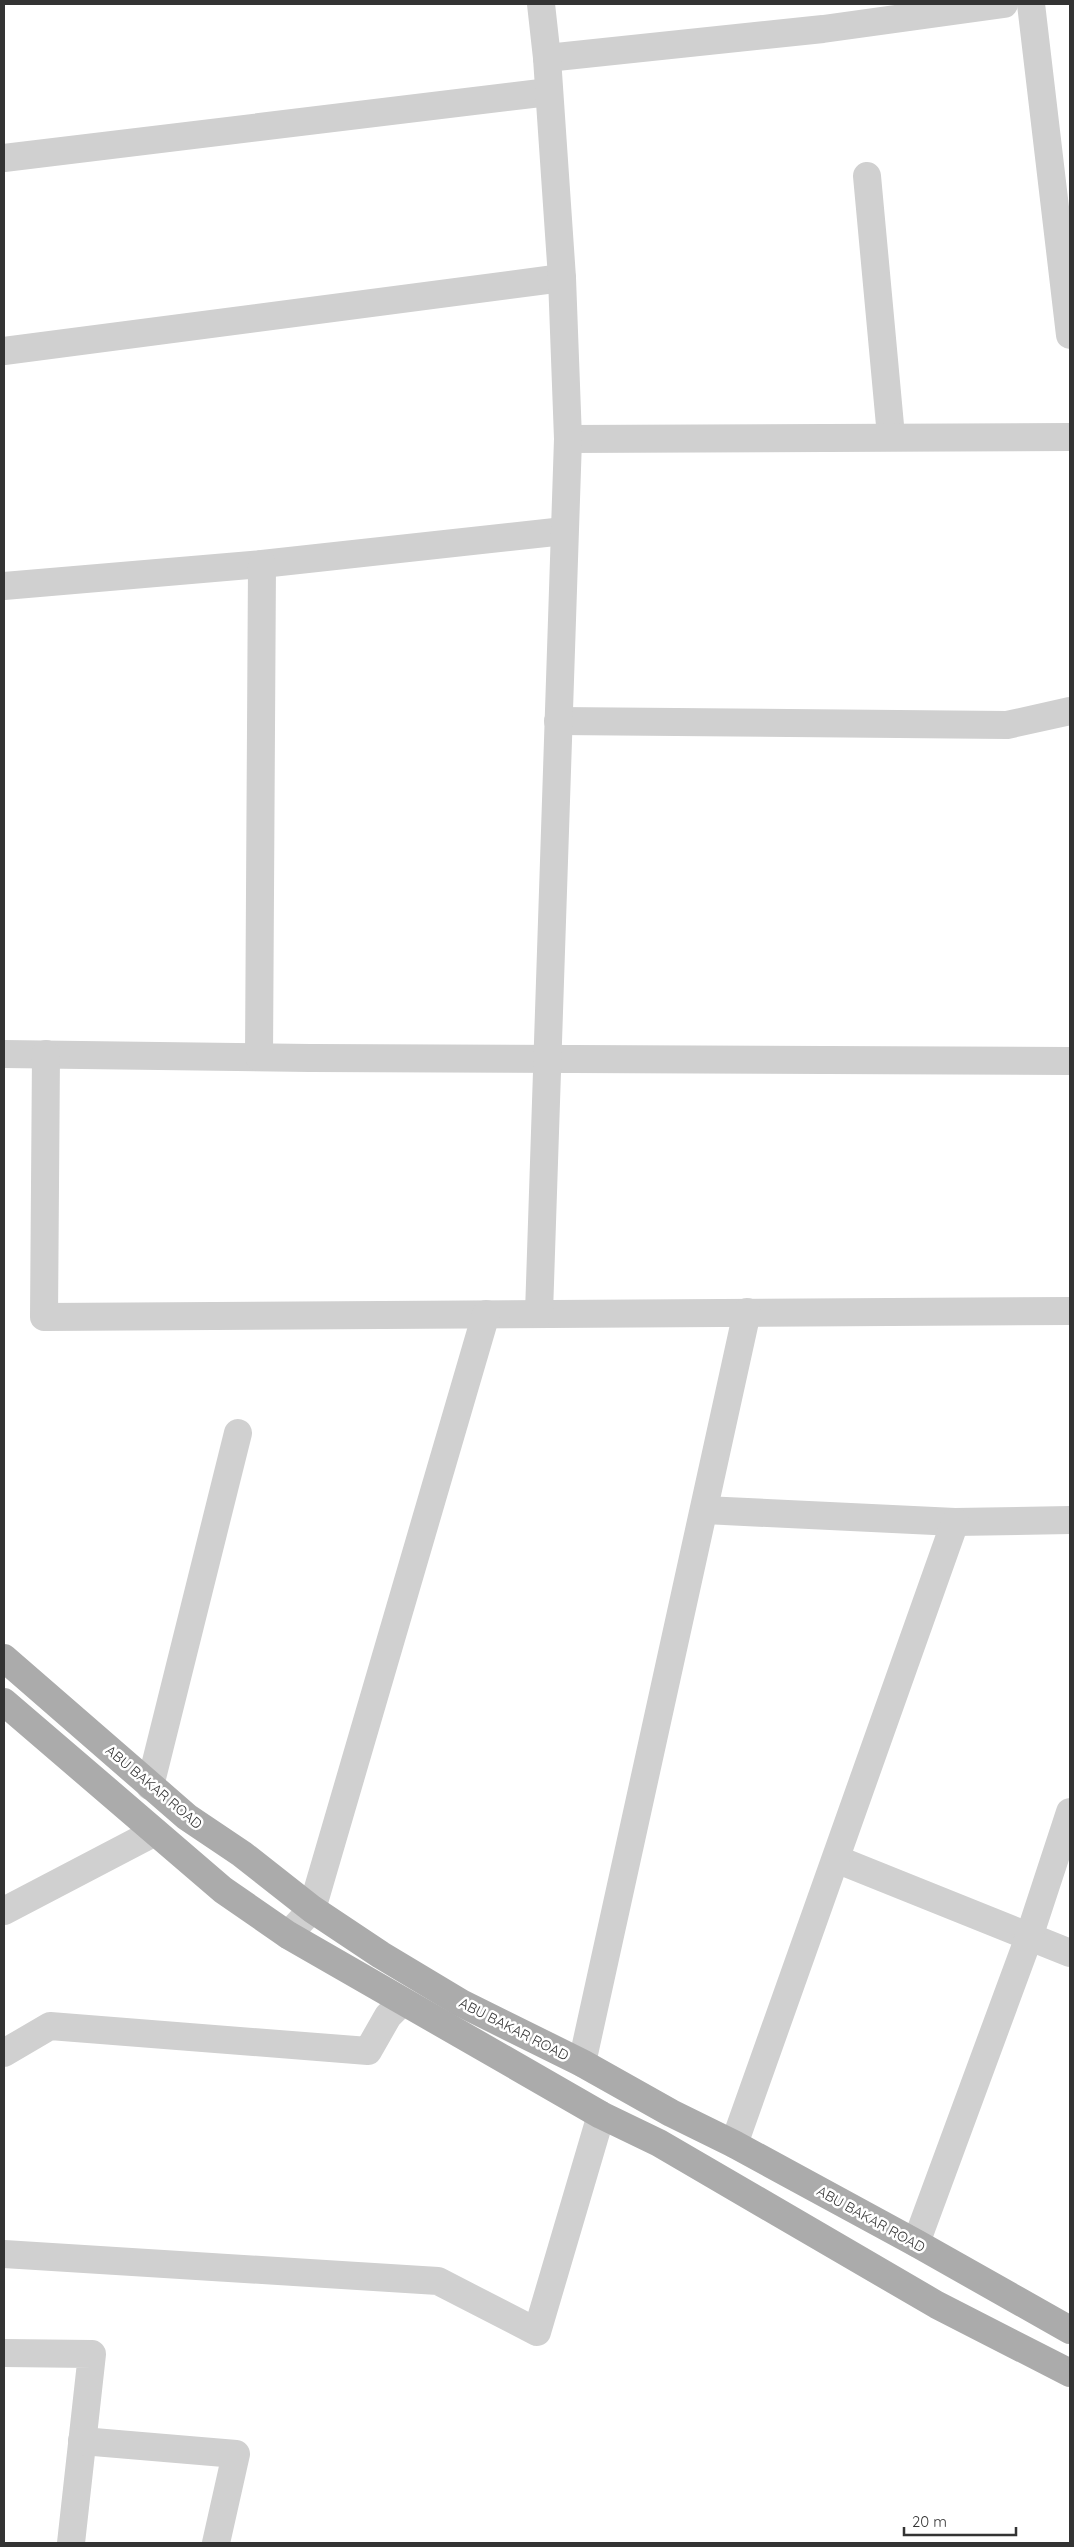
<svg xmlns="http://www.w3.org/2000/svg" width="1074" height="2547" font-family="Quicksand,sans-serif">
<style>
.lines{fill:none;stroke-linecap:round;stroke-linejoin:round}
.minor{stroke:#d0d0d0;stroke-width:28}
.major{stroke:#ababab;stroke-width:28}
.labels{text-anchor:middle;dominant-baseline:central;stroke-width:5;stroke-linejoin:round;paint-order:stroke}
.street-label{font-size:14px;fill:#333;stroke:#fff}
</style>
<rect width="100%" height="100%" fill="#fff"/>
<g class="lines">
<g class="minor">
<polyline points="1031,4 1070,335"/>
<polyline points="547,58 823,29 1004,4"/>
<polyline points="4,158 549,92"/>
<polyline points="867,176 891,436"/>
<polyline points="4,351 562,278"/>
<polyline points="568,439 1070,437"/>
<polyline points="4,586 262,564 564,531"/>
<polyline points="558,721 1007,725 1070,711"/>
<polyline points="4,1054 310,1058 1070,1061"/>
<polyline points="46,1054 44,1317 1070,1311"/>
<polyline points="259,1057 262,564"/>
<polyline points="539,1313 568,439 562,278 547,58 541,4"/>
<polyline points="704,1510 955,1522 1070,1520"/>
<polyline points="150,1786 238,1433"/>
<polyline points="836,1859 1070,1953"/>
<polyline points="4,1911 155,1832"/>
<polyline points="288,1935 312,1909 486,1314"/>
<polyline points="4,2053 50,2026 368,2051 388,2016 402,2002"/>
<polyline points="582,2063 747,1312"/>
<polyline points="734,2144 955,1522"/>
<polyline points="916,2243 1029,1937 1070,1812"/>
<polyline points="4,2254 438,2281 537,2332 601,2115"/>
<polyline points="4,2353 92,2354 71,2543"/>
<polyline points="82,2441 236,2454 216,2543"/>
</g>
<g class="major">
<polyline points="4,1658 187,1817 242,1854 312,1909 381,1955 461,2003 582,2063 671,2113 734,2144 916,2243 1070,2330"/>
<polyline points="4,1702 223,1890 288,1935 601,2115 659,2143 937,2305 1070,2373"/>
</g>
</g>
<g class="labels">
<g class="street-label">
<text transform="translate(154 1787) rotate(40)">ABU BAKAR ROAD</text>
<text transform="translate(514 2029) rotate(27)">ABU BAKAR ROAD</text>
<text transform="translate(871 2219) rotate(29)">ABU BAKAR ROAD</text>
</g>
</g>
<rect width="1074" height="2547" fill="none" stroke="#333333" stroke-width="10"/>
<path d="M904 2527v8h112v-8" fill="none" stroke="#333333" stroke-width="2.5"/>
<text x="912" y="2527" font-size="15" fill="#333333" stroke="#ffffff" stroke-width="4" paint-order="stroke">20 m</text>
</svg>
